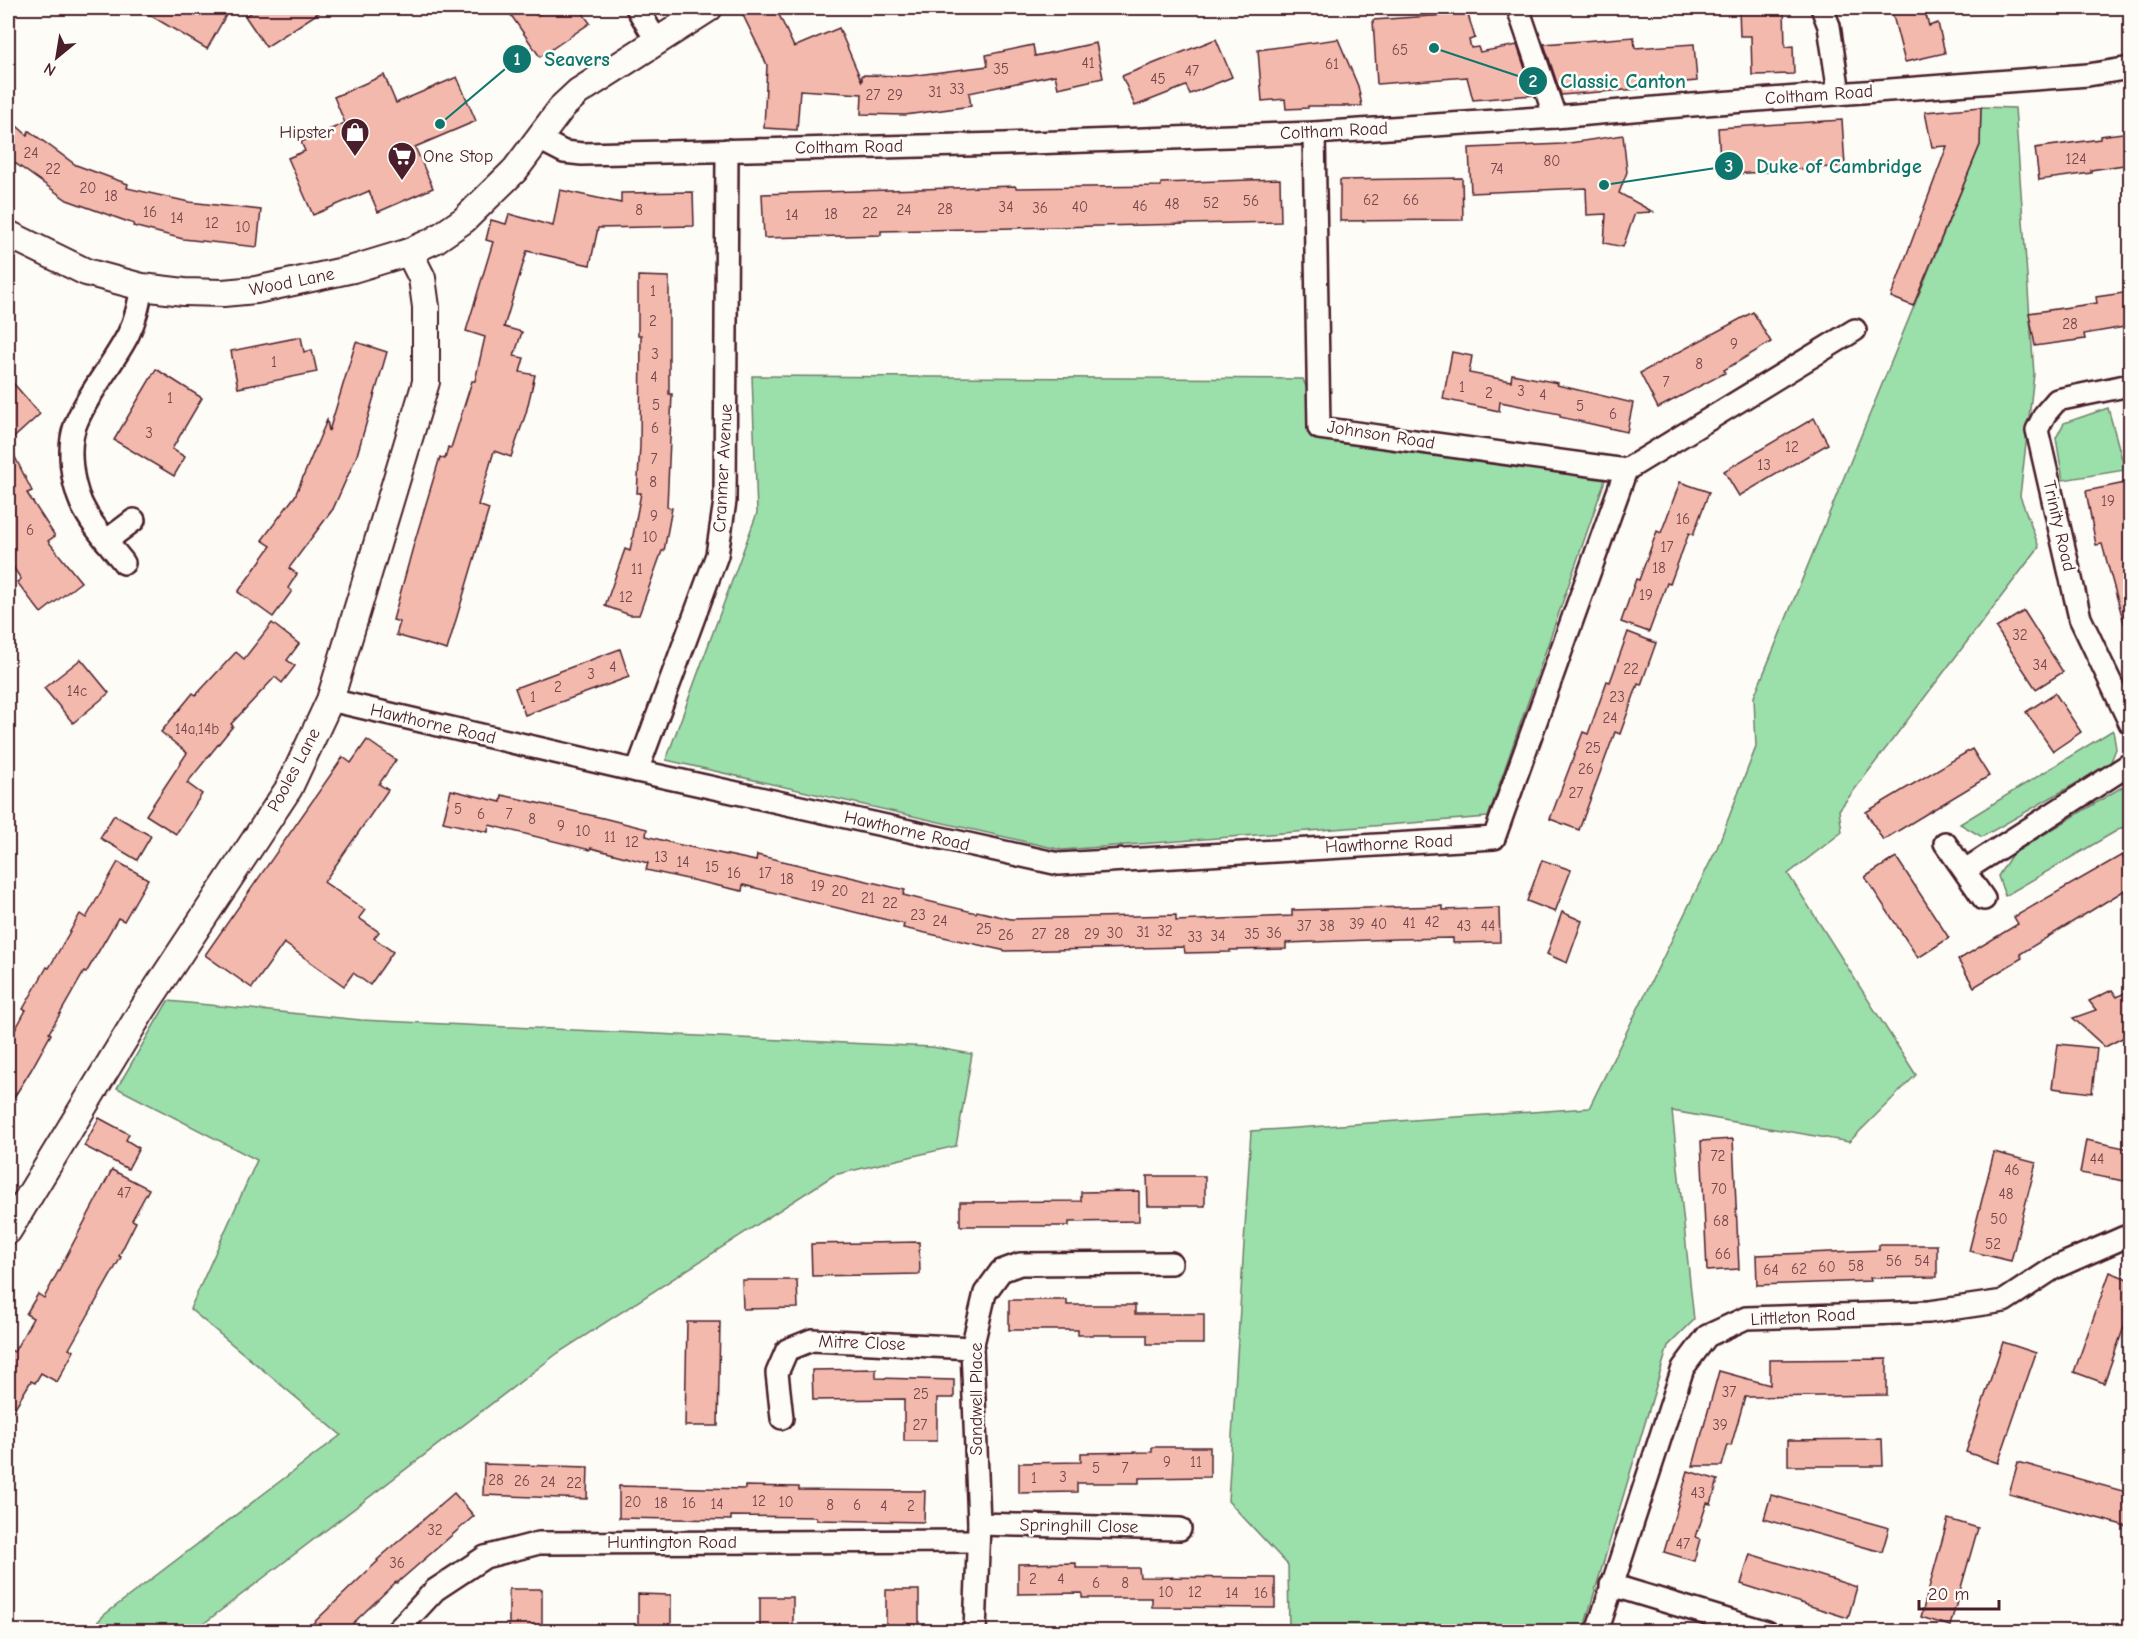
<svg xmlns="http://www.w3.org/2000/svg" width="2138" height="1639" font-family="'Comic Neue',sans-serif">
<style>
.green{fill:#9bdfab;stroke:#727f6b;stroke-width:1.5}
.building{fill:#f3b9ac;stroke:#4a1f2b;stroke-width:1.5}
.lines{fill:none;stroke-linecap:round;stroke-linejoin:round}
.minor-casing{stroke:#4a1f2b;stroke-width:26}
.tertiary-casing{stroke:#4a1f2b;stroke-width:30}
.minor{stroke:#fdfcf7;stroke-width:21}
.tertiary{stroke:#fdfcf7;stroke-width:26}
.labels{text-anchor:middle;dominant-baseline:central;stroke-width:5;stroke-linejoin:round;paint-order:stroke}
.number-label{font-size:15px;fill:#74464b}
.street-label{font-size:18px;fill:#4a1f2b;stroke:#fdfcf7}
.poi-label{font-size:18px;fill:#4a1f2b;stroke:#fdfcf7;text-anchor:end}
.leader{fill:none;stroke:#0f766e;stroke-width:2}
.callout-dot{fill:#0f766e;stroke:#fdfcf7;stroke-width:2}
.mark-label{font-size:18px;text-anchor:middle;font-weight:bold;fill:#fff}
.callout-label{font-size:20px;text-anchor:middle;font-weight:bold;fill:#0f766e;stroke:#fdfcf7;stroke-width:5;stroke-linejoin:round;paint-order:stroke}
</style>
<rect width="100%" height="100%" fill="#fdfcf7"/>
<filter id="ink" filterUnits="userSpaceOnUse"><feTurbulence type="fractalNoise" baseFrequency=".0167" numOctaves="2"/><feDisplacementMap in="SourceGraphic" scale="12" xChannelSelector="R" yChannelSelector="G"/><feConvolveMatrix kernelMatrix="1 2 1 2 8 2 1 2 1" color-interpolation-filters="sRGB"/></filter>
<g filter="url(#ink)">
<g class="green">
<polygon points="1981,107 2015,108 2034,374 2020,496 2039,547 1839,810 1842,832 1788,874 1916,1075 1849,1142 1672,1111 1694,1320 1668,1346 1583,1631 1289,1631 1288,1565 1228,1501 1251,1131 1589,1108 1717,848 1756,747 1754,697 1980,145"/>
<polygon points="752,376 1303,379 1325,436 1605,480 1488,817 1062,850 666,760 757,513"/>
<polygon points="2108,408 2125,470 2063,480 2056,438 2064,423"/>
<polygon points="2113,730 2116,749 2110,764 1982,837 1960,824"/>
<polygon points="2130,782 2130,823 2005,896 1998,876 2012,854"/>
<polygon points="168,1001 361,1020 932,1047 972,1054 956,1146 834,1175 558,1353 203,1624 203,1631 89,1631 104,1615 341,1435 190,1309 257,1160 117,1088"/>
</g>
<g class="building">
<polygon points="138,8 230,8 207,49"/>
<polygon points="259,8 326,8 266,47 245,16"/>
<polygon points="506,8 532,8 537,16 549,8 579,8 590,23 540,57"/>
<polygon points="758,8 776,8 794,47 839,28 862,82 862,75 909,76 988,66 986,55 1033,45 1035,56 1096,43 1103,78 1058,88 1055,75 969,93 971,106 905,115 861,114 862,94 800,90 797,130 764,128 767,65 743,15"/>
<polygon points="1442,8 1466,8 1475,38 1469,40 1471,48 1478,47 1480,52 1517,45 1534,95 1473,100 1467,77 1377,84 1373,20 1445,15"/>
<polygon points="1739,8 1784,8 1785,47 1793,46 1794,74 1752,75 1751,36 1740,36"/>
<polygon points="1891,8 1924,8 1929,26 1938,23 1945,53 1905,62"/>
<polygon points="1634,37 1635,48 1694,44 1697,81 1638,86 1638,89 1561,95 1544,44"/>
<polygon points="1216,39 1232,77 1190,94 1186,86 1135,106 1122,76"/>
<polygon points="1338,39 1358,86 1362,106 1308,106 1308,108 1286,109 1285,99 1262,101 1258,50"/>
<polygon points="384,75 396,103 457,77 476,121 415,147 433,188 378,212 369,191 313,215 288,158 305,151 301,142 345,123 334,97"/>
<polygon points="1981,107 1980,145 1913,306 1891,297 1947,146 1932,147 1925,112"/>
<polygon points="8,118 27,135 29,131 76,165 128,184 127,188 189,202 261,210 257,247 183,239 133,226 134,224 67,200 8,158"/>
<polygon points="1842,120 1845,166 1721,175 1718,128"/>
<polygon points="2130,132 2130,164 2091,170 2091,173 2039,180 2035,148 2100,139 2100,136"/>
<polygon points="1623,135 1627,172 1619,193 1653,212 1635,213 1623,247 1604,243 1606,214 1587,215 1586,188 1471,193 1469,148 1563,144"/>
<polygon points="1462,178 1463,220 1340,221 1340,180"/>
<polygon points="1280,179 1281,222 881,231 881,235 764,238 762,194 1015,186 1016,188 1161,186 1161,183"/>
<polygon points="560,190 621,203 621,193 693,192 694,226 598,228 590,265 527,251 504,327 522,332 514,356 524,358 520,372 535,375 526,413 511,457 494,451 478,505 489,509 447,650 396,635 400,622 393,620 413,547 440,457 445,459 448,447 451,448 472,381 475,381 485,337 466,331 493,242 486,240 491,220 506,224 509,214 553,226"/>
<polygon points="638,276 669,277 669,394 672,394 667,507 672,508 664,551 662,551 639,615 630,615 605,606 625,549 630,551 641,493 637,493 640,446 641,335 638,335"/>
<polygon points="2130,292 2130,326 2084,334 2085,339 2035,346 2029,313 2097,303 2096,297"/>
<polygon points="1753,312 1771,342 1724,370 1725,373 1658,408 1640,373"/>
<polygon points="301,337 304,352 312,350 317,372 238,388 231,351"/>
<polygon points="356,342 387,352 357,455 333,509 289,568 297,574 288,588 292,591 273,617 238,592 271,546 262,540 295,496 327,420 329,431"/>
<polygon points="1452,352 1472,356 1469,373 1511,381 1512,374 1558,383 1557,385 1633,403 1627,432 1560,417 1560,414 1500,402 1499,411 1443,399"/>
<polygon points="156,369 202,398 172,449 185,457 174,476 114,440"/>
<polygon points="8,377 40,414 8,443"/>
<polygon points="1814,418 1828,444 1739,496 1724,471"/>
<polygon points="8,443 32,491 27,493 55,536 48,541 81,582 41,613 17,582 21,579 8,559"/>
<polygon points="1680,482 1709,492 1693,535 1689,533 1670,584 1667,583 1649,632 1621,622 1636,579 1639,580 1657,531 1661,533"/>
<polygon points="2130,482 2130,622 2124,623 2102,544 2096,545 2086,491"/>
<polygon points="2024,611 2063,672 2036,689 1996,628"/>
<polygon points="272,623 299,644 287,660 295,666 282,683 275,677 231,724 233,726 187,783 202,794 176,834 146,815 187,753 161,732 193,693 196,695 236,652 244,659"/>
<polygon points="1628,632 1656,643 1641,685 1638,684 1620,734 1615,732 1579,830 1550,819 1583,732 1588,734 1607,681 1610,682"/>
<polygon points="620,649 629,677 525,715 515,688"/>
<polygon points="81,659 109,693 73,723 44,688"/>
<polygon points="2055,693 2081,732 2053,751 2026,712"/>
<polygon points="367,740 396,760 379,784 388,790 324,882 365,910 359,918 379,932 374,938 393,952 370,985 353,973 344,986 284,943 252,988 205,955 343,757 351,763"/>
<polygon points="1972,749 1989,776 1883,840 1866,812"/>
<polygon points="451,790 501,802 502,795 603,818 647,829 646,836 676,844 756,861 757,855 905,890 903,895 976,913 977,911 1011,919 1176,915 1176,921 1292,916 1292,910 1443,906 1443,910 1499,908 1500,942 1453,943 1453,938 1398,939 1286,943 1286,949 1230,950 1230,952 1185,953 1184,947 1006,951 903,928 904,924 743,885 742,891 646,870 648,863 591,848 590,850 489,825 488,832 443,822"/>
<polygon points="114,815 151,836 137,860 100,838"/>
<polygon points="2122,855 2130,868 2130,887 2020,954 2022,958 1974,987 1958,960 2018,924 2014,917"/>
<polygon points="1896,857 1949,938 1918,958 1865,877"/>
<polygon points="1542,860 1571,870 1555,912 1527,901"/>
<polygon points="118,862 148,879 124,921 118,918 86,973 84,972 49,1033 51,1034 31,1070 8,1107 8,1043 26,1010 23,1009 47,967 49,968 80,914 86,918"/>
<polygon points="1562,912 1582,921 1567,963 1547,954"/>
<polygon points="2112,990 2117,997 2130,990 2130,1034 2105,1047 2073,1018 2096,1010 2089,1001"/>
<polygon points="2058,1044 2097,1048 2092,1093 2052,1088"/>
<polygon points="99,1118 129,1134 126,1140 139,1148 128,1169 84,1146"/>
<polygon points="1733,1139 1739,1269 1707,1271 1701,1141"/>
<polygon points="2086,1140 2130,1149 2130,1182 2080,1173"/>
<polygon points="1994,1152 2036,1163 2011,1261 1969,1251"/>
<polygon points="112,1170 149,1189 132,1220 136,1222 119,1256 121,1257 69,1349 74,1351 57,1382 41,1373 35,1383 31,1381 8,1419 8,1348 14,1352 33,1318 26,1314 38,1294 44,1298"/>
<polygon points="1147,1176 1205,1176 1205,1206 1148,1206"/>
<polygon points="1139,1191 1139,1221 1069,1222 1069,1226 960,1226 960,1202 1081,1201 1081,1192"/>
<polygon points="919,1242 920,1274 812,1276 811,1244"/>
<polygon points="1879,1245 1937,1245 1937,1277 1870,1278 1871,1281 1757,1285 1756,1255 1879,1250"/>
<polygon points="2110,1272 2130,1280 2130,1310 2104,1383 2074,1372"/>
<polygon points="742,1280 797,1280 798,1308 743,1309"/>
<polygon points="1009,1300 1067,1300 1067,1305 1135,1305 1135,1314 1204,1314 1204,1344 1147,1344 1147,1335 1078,1335 1078,1330 1009,1330"/>
<polygon points="687,1322 720,1322 718,1426 685,1426"/>
<polygon points="2003,1342 2036,1353 1998,1463 1966,1452"/>
<polygon points="1887,1359 1887,1395 1745,1397 1731,1446 1728,1445 1722,1466 1693,1466 1719,1371 1770,1385 1770,1360"/>
<polygon points="876,1369 876,1378 954,1380 954,1398 937,1398 937,1441 904,1441 904,1399 813,1400 812,1370"/>
<polygon points="1882,1439 1883,1466 1788,1466 1788,1440"/>
<polygon points="1152,1447 1210,1447 1210,1477 1139,1478 1139,1483 1077,1483 1077,1492 1019,1493 1019,1463 1081,1462 1081,1453 1152,1452"/>
<polygon points="2018,1462 2130,1493 2130,1527 2009,1494"/>
<polygon points="484,1464 588,1467 587,1499 483,1495"/>
<polygon points="1688,1471 1718,1480 1711,1504 1707,1503 1696,1537 1700,1539 1694,1561 1664,1552"/>
<polygon points="619,1486 745,1489 745,1486 799,1487 799,1490 925,1491 924,1522 816,1520 816,1517 731,1516 731,1520 619,1518"/>
<polygon points="454,1493 474,1516 397,1583 396,1582 344,1632 304,1632 378,1561 377,1560"/>
<polygon points="1771,1495 1889,1528 1882,1552 1764,1519"/>
<polygon points="1948,1519 1978,1528 1950,1626 1921,1617"/>
<polygon points="1750,1554 1857,1587 1848,1618 1741,1584"/>
<polygon points="1076,1563 1076,1568 1139,1568 1140,1577 1275,1578 1275,1608 1152,1607 1152,1598 1082,1598 1082,1593 1018,1594 1018,1564"/>
<rect x="509" y="1589" width="33" height="43"/>
<rect x="886" y="1590" width="33" height="42"/>
<polygon points="638,1594 671,1595 671,1632 638,1632"/>
<rect x="760" y="1597" width="33" height="35"/>
</g>
<g class="lines">
<g class="minor-casing">
<g id="minor">
<polyline points="637,8 656,40"/>
<polyline points="1518,8 1555,117"/>
<polyline points="1822,8 1829,26 1839,93"/>
<polyline points="539,139 564,152 582,154 1004,144 1314,133 1555,117 1666,107 2088,75 2130,68"/>
<polyline points="2130,385 2057,400 2045,414 2037,430 2080,618 2130,723"/>
<polyline points="1626,470 1855,330"/>
<polyline points="106,541 134,520"/>
<path d="M124,563c-15,-19 -33,-38 -43,-60 -9,-21 -14,-54 -6,-77 11,-30 38,-62 53,-91 8,-16 11,-32 14,-48"/>
<polyline points="330,700 637,771 1059,864 1494,838 1626,470 1319,428 1314,133"/>
<polyline points="637,771 717,555 725,501 727,150"/>
<polyline points="1945,843 1984,899"/>
<polyline points="1965,870 2130,764"/>
<polyline points="782,1418 777,1373 787,1350 812,1340 972,1348"/>
<polyline points="979,1524 1180,1529"/>
<polyline points="1611,1585 1767,1632"/>
<polyline points="396,1632 435,1590 485,1557 539,1543 978,1541"/>
<polyline points="975,1632 979,1524 972,1348 985,1293 1001,1271 1020,1264 1171,1263"/>
<polyline points="1597,1632 1683,1368 1707,1336 1746,1318 1929,1312 2004,1301 2054,1268 2125,1237 2130,1237"/>
</g>
</g>
<g class="tertiary-casing">
<g id="tertiary">
<polyline points="8,234 86,272 142,287 184,292 223,293 256,290 353,269 409,252 435,240 464,220 515,170 563,106 578,92 709,8"/>
<polyline points="8,1231 141,1012 289,788 330,700 426,382 426,307 422,278 409,252"/>
</g>
</g>
<use href="#minor" class="minor"/>
<use href="#tertiary" class="tertiary"/>
</g>
</g>
<defs>
<g id="shop-pin" transform="scale(1.5)"><path d="M0 17L-7.5 6A9.5 9.5 0 1 1 7.5 6Z" fill="#4a1f2b" stroke="#fdfcf7"/><path d="M-5-2.5h2.3a2.7 3.5 0 0 1 5.4 0H5L5.5 6h-11ZM-1.5-2.5h3a1.5 2.3 0 0 0-3 0Z" fill="#fff"/></g>
<g id="supermarket-pin" transform="scale(1.5)"><path d="M0 17L-7.5 6A9.5 9.5 0 1 1 7.5 6Z" fill="#4a1f2b" stroke="#fdfcf7"/><path d="M-6-5.5h2.5l.6 2H6L4.5 2H-2.5L-4.4-4H-6ZM-1.5 3.2a1.3 1.3 0 1 0 .1 0ZM3 3.2a1.3 1.3 0 1 0 .1 0Z" fill="#fff"/></g>
</defs>
<g fill-rule="evenodd">
<use href="#shop-pin" x="355" y="132"/>
<use href="#supermarket-pin" x="402" y="156"/>
</g>
<g class="labels">
<g class="number-label">
<text x="1400" y="50">65</text>
<text x="1088" y="63">41</text>
<text x="1332" y="64">61</text>
<text x="1001" y="69">35</text>
<text x="1192" y="71">47</text>
<text x="1158" y="79">45</text>
<text x="957" y="89">33</text>
<text x="935" y="92">31</text>
<text x="873" y="95">27</text>
<text x="895" y="95">29</text>
<text x="31" y="153">24</text>
<text x="2076" y="159">124</text>
<text x="1552" y="161">80</text>
<text x="53" y="169">22</text>
<text x="1497" y="169">74</text>
<text x="88" y="188">20</text>
<text x="111" y="196">18</text>
<text x="1371" y="200">62</text>
<text x="1411" y="200">66</text>
<text x="1251" y="201">56</text>
<text x="1211" y="203">52</text>
<text x="1172" y="204">48</text>
<text x="1140" y="206">46</text>
<text x="1006" y="207">34</text>
<text x="1080" y="207">40</text>
<text x="1040" y="208">36</text>
<text x="945" y="209">28</text>
<text x="639" y="210">8</text>
<text x="904" y="210">24</text>
<text x="150" y="212">16</text>
<text x="870" y="213">22</text>
<text x="831" y="214">18</text>
<text x="792" y="215">14</text>
<text x="177" y="218">14</text>
<text x="212" y="223">12</text>
<text x="243" y="227">10</text>
<text x="653" y="291">1</text>
<text x="653" y="321">2</text>
<text x="2070" y="324">28</text>
<text x="1734" y="344">9</text>
<text x="655" y="354">3</text>
<text x="274" y="362">1</text>
<text x="1699" y="364">8</text>
<text x="654" y="377">4</text>
<text x="1666" y="382">7</text>
<text x="1462" y="387">1</text>
<text x="1521" y="391">3</text>
<text x="1489" y="393">2</text>
<text x="1543" y="395">4</text>
<text x="170" y="398">1</text>
<text x="656" y="405">5</text>
<text x="1580" y="406">5</text>
<text x="1613" y="414">6</text>
<text x="655" y="428">6</text>
<text x="149" y="433">3</text>
<text x="1792" y="447">12</text>
<text x="654" y="459">7</text>
<text x="1764" y="465">13</text>
<text x="653" y="482">8</text>
<text x="2108" y="501">19</text>
<text x="654" y="516">9</text>
<text x="1683" y="519">16</text>
<text x="30" y="530">6</text>
<text x="650" y="537">10</text>
<text x="1667" y="547">17</text>
<text x="1659" y="568">18</text>
<text x="637" y="569">11</text>
<text x="1646" y="595">19</text>
<text x="626" y="597">12</text>
<text x="2020" y="635">32</text>
<text x="2040" y="665">34</text>
<text x="613" y="667">4</text>
<text x="1631" y="669">22</text>
<text x="591" y="674">3</text>
<text x="558" y="687">2</text>
<text x="77" y="691">14c</text>
<text x="533" y="697">1</text>
<text x="1617" y="697">23</text>
<text x="1610" y="718">24</text>
<text x="197" y="729">14a,14b</text>
<text x="1593" y="748">25</text>
<text x="1586" y="769">26</text>
<text x="1576" y="793">27</text>
<text x="458" y="809">5</text>
<text x="481" y="814">6</text>
<text x="509" y="814">7</text>
<text x="532" y="819">8</text>
<text x="561" y="826">9</text>
<text x="583" y="831">10</text>
<text x="610" y="837">11</text>
<text x="632" y="842">12</text>
<text x="661" y="857">13</text>
<text x="683" y="862">14</text>
<text x="712" y="867">15</text>
<text x="734" y="873">16</text>
<text x="765" y="873">17</text>
<text x="787" y="879">18</text>
<text x="818" y="886">19</text>
<text x="840" y="891">20</text>
<text x="868" y="898">21</text>
<text x="890" y="903">22</text>
<text x="918" y="915">23</text>
<text x="940" y="921">24</text>
<text x="1432" y="922">42</text>
<text x="1409" y="923">41</text>
<text x="1357" y="924">39</text>
<text x="1379" y="924">40</text>
<text x="1304" y="926">37</text>
<text x="1327" y="926">38</text>
<text x="1464" y="926">43</text>
<text x="1488" y="926">44</text>
<text x="984" y="929">25</text>
<text x="1165" y="931">32</text>
<text x="1143" y="932">31</text>
<text x="1115" y="933">30</text>
<text x="1274" y="933">36</text>
<text x="1039" y="934">27</text>
<text x="1062" y="934">28</text>
<text x="1092" y="934">29</text>
<text x="1252" y="934">35</text>
<text x="1006" y="935">26</text>
<text x="1218" y="936">34</text>
<text x="1195" y="937">33</text>
<text x="1718" y="1156">72</text>
<text x="2097" y="1159">44</text>
<text x="2012" y="1170">46</text>
<text x="1719" y="1189">70</text>
<text x="124" y="1193">47</text>
<text x="2006" y="1194">48</text>
<text x="1999" y="1219">50</text>
<text x="1721" y="1221">68</text>
<text x="1993" y="1244">52</text>
<text x="1723" y="1254">66</text>
<text x="1894" y="1261">56</text>
<text x="1922" y="1261">54</text>
<text x="1856" y="1266">58</text>
<text x="1827" y="1267">60</text>
<text x="1799" y="1269">62</text>
<text x="1771" y="1270">64</text>
<text x="1729" y="1392">37</text>
<text x="921" y="1394">25</text>
<text x="920" y="1425">27</text>
<text x="1720" y="1425">39</text>
<text x="1167" y="1462">9</text>
<text x="1196" y="1462">11</text>
<text x="1096" y="1468">5</text>
<text x="1125" y="1468">7</text>
<text x="1063" y="1477">3</text>
<text x="1034" y="1478">1</text>
<text x="496" y="1480">28</text>
<text x="522" y="1481">26</text>
<text x="548" y="1482">24</text>
<text x="574" y="1483">22</text>
<text x="1698" y="1493">43</text>
<text x="759" y="1501">12</text>
<text x="633" y="1502">20</text>
<text x="786" y="1502">10</text>
<text x="661" y="1503">18</text>
<text x="689" y="1503">16</text>
<text x="717" y="1504">14</text>
<text x="830" y="1505">8</text>
<text x="857" y="1505">6</text>
<text x="884" y="1506">4</text>
<text x="911" y="1506">2</text>
<text x="435" y="1530">32</text>
<text x="1683" y="1544">47</text>
<text x="397" y="1563">36</text>
<text x="1033" y="1579">2</text>
<text x="1061" y="1579">4</text>
<text x="1096" y="1583">6</text>
<text x="1125" y="1583">8</text>
<text x="1166" y="1592">10</text>
<text x="1195" y="1592">12</text>
<text x="1232" y="1593">14</text>
<text x="1261" y="1593">16</text>
</g>
<g class="street-label">
<text transform="translate(1819 95) rotate(-4)">Coltham Road</text>
<text transform="translate(1334 131) rotate(-3)">Coltham Road</text>
<text transform="translate(849 147) rotate(-1)">Coltham Road</text>
<text transform="translate(292 282) rotate(-11)">Wood Lane</text>
<text transform="translate(1381 435) rotate(9)">Johnson Road</text>
<text transform="translate(723 468) rotate(-87)">Cranmer Avenue</text>
<text transform="translate(2059 526) rotate(77)">Trinity Road</text>
<text transform="translate(433 724) rotate(13)">Hawthorne Road</text>
<text transform="translate(294 770) rotate(-62)">Pooles Lane</text>
<text transform="translate(907 831) rotate(13)">Hawthorne Road</text>
<text transform="translate(1389 844) rotate(-3)">Hawthorne Road</text>
<text transform="translate(1803 1317) rotate(-3)">Littleton Road</text>
<text transform="translate(862 1343) rotate(2)">Mitre Close</text>
<text transform="translate(976 1399) rotate(-90)">Sandwell Place</text>
<text transform="translate(1079 1526) rotate(1)">Springhill Close</text>
<text x="672" y="1542">Huntington Road</text>
</g>
<g class="poi-label">
<text x="334" y="132">Hipster</text>
<text x="423" y="156" text-anchor="start">One Stop</text>
</g>
</g>
<path class="leader" d="M440 124L517 59M1434 48L1533 81M1604 185L1729 166"/>
<g class="callout-dot">
<circle cx="440" cy="124" r="6"/>
<circle cx="1434" cy="48" r="6"/>
<circle cx="1604" cy="185" r="6"/>
<circle cx="517" cy="59" r="15"/>
<circle cx="1533" cy="81" r="15"/>
<circle cx="1729" cy="166" r="15"/>
</g>
<g class="mark-label">
<text x="517" y="65">1</text>
<text x="1533" y="87">2</text>
<text x="1729" y="172">3</text>
</g>
<g class="callout-label">
<text x="577" y="66">Seavers</text>
<text x="1623" y="88">Classic Canton</text>
<text x="1839" y="173">Duke of Cambridge</text>
</g>
<rect width="2138" height="1639" fill="none" stroke="#fdfcf7" stroke-width="30"/>
<rect x="15" y="15" width="2108" height="1609" fill="none" stroke="#4a1f2b" stroke-width="2" filter="url(#ink)"/>
<g transform="translate(57 57) rotate(210)" stroke="#fdfcf7" stroke-width="4.5" paint-order="stroke">
<path d="M0-4.5L10 22L0 15L-10 22Z" fill="#4a1f2b"/>
<text y="-9" font-size="16" font-weight="bold" text-anchor="middle" fill="#4a1f2b">N</text>
</g>
<path d="M1919 1600v9h80v-9" fill="none" stroke="#4a1f2b" stroke-width="3"/>
<text x="1928" y="1600" font-size="18" fill="#4a1f2b" stroke="#fdfcf7" stroke-width="4.5" paint-order="stroke">20 m</text>
</svg>
